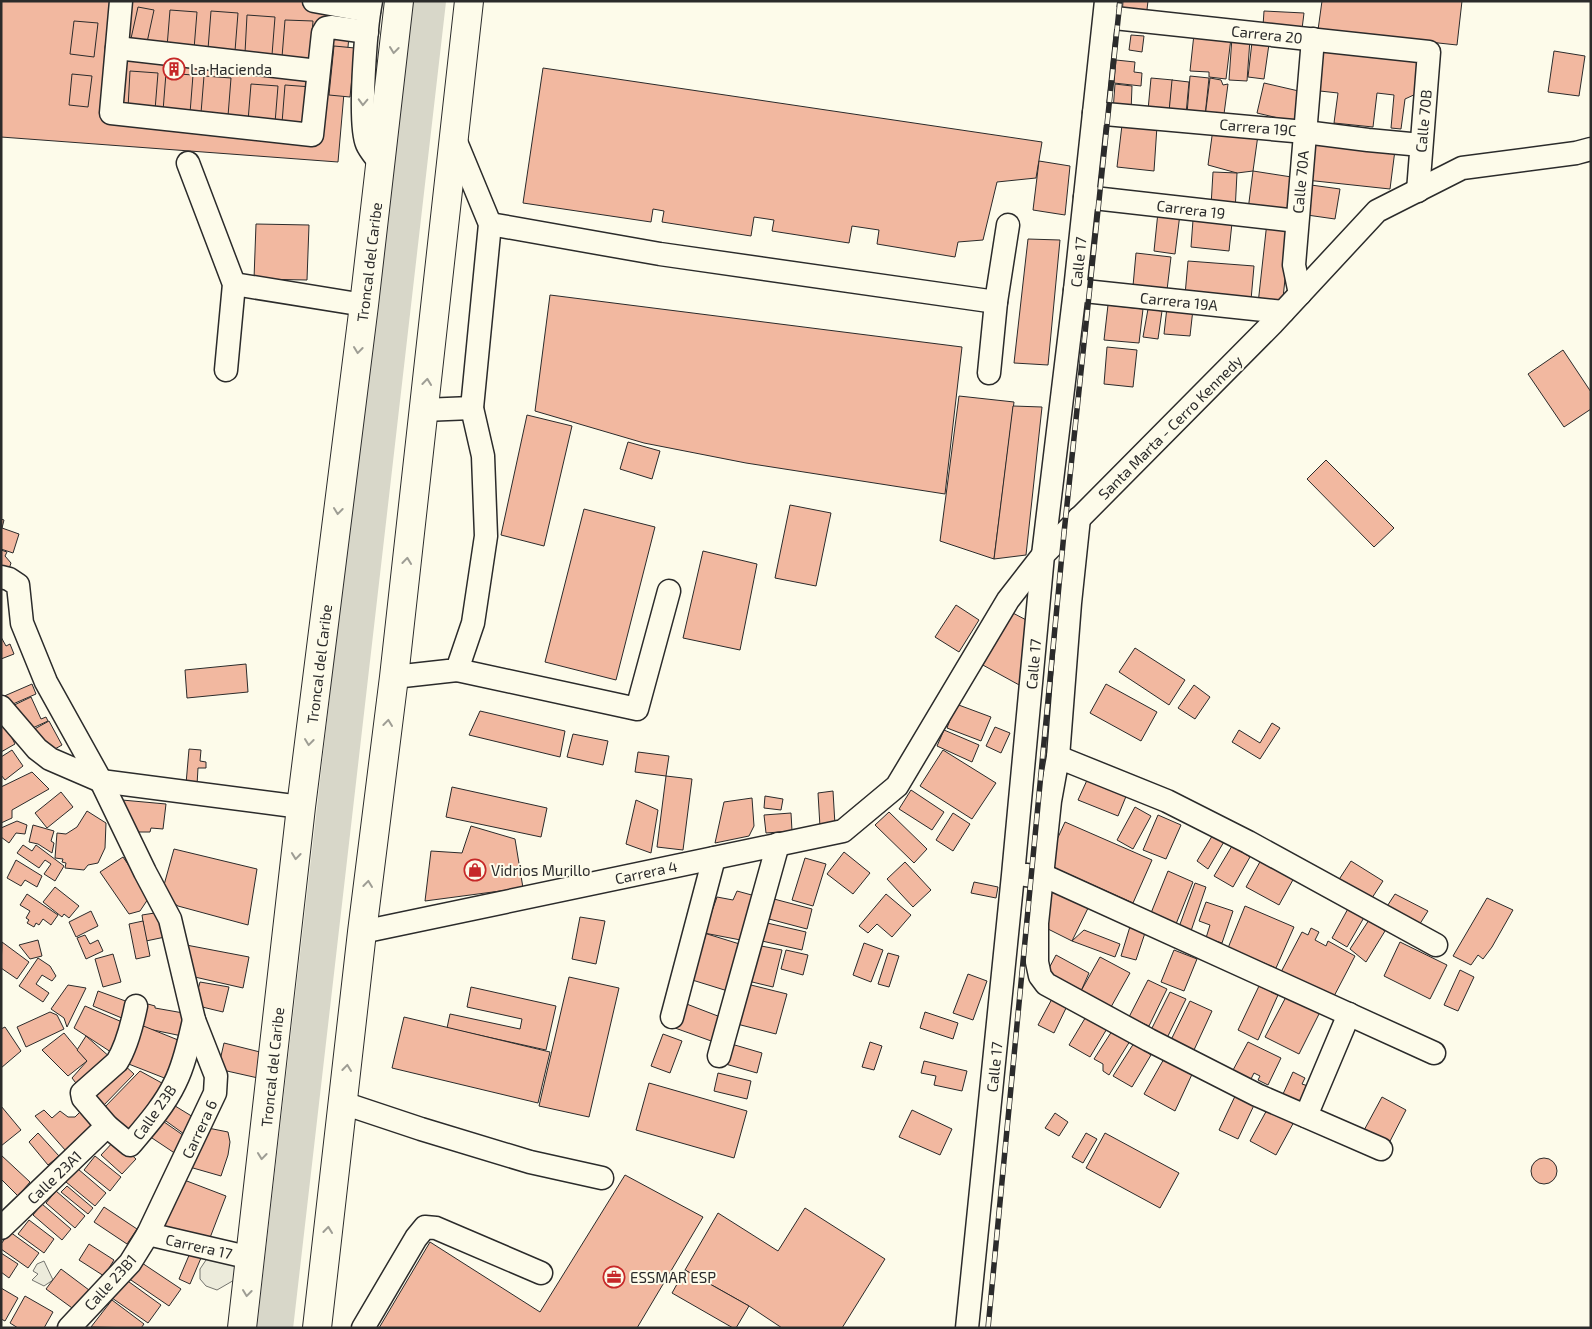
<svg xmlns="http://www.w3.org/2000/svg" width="1592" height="1329" font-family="'Exo 2',sans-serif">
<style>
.green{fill:#ecebdb;stroke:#74746e}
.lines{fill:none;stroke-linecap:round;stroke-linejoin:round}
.river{stroke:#d8d7c9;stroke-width:36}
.building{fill:#f2b8a0;stroke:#2b2b2b}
.minor-casing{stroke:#2b2b2b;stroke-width:25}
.highway-casing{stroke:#2b2b2b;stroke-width:30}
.minor{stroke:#fdfbea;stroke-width:22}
.highway{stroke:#fdfbea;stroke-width:28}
.rail-casing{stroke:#2b2b2b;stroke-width:5.5}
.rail{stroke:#fdfbea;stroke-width:4;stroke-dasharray:11;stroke-linecap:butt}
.oneway{stroke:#9e9d94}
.labels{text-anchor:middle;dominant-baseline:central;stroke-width:4;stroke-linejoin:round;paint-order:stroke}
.street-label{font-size:15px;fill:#2b2b2b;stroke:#fdfbea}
.poi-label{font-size:15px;fill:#2b2b2b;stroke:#fdfbea;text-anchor:start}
</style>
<rect width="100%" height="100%" fill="#fdfbea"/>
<g class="green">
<polygon points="208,1257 237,1260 236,1279 217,1290 206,1286 200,1279 200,1269"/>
<polygon points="44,1261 53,1280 44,1286 32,1280 38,1274 33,1271 37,1264"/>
</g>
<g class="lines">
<polyline class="river" points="275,1328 428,1"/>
</g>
<g class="building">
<polygon points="1,1 352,1 338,162 1,137"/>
<polygon points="1123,1 1148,1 1146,18 1122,17"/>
<polygon points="1322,1 1462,1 1457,45 1318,30"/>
<polygon points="138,7 154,10 146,47 130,43"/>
<polygon points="170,10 197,12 194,49 167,47"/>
<polygon points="211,11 238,13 235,51 208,49"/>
<polygon points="1264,11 1304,13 1302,29 1263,26"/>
<polygon points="247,15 275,17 272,55 245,53"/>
<polygon points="285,20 313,21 310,59 282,57"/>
<polygon points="74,21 98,23 94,57 70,54"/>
<polygon points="1194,34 1231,38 1226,79 1209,77 1209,72 1190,71"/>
<polygon points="1131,35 1144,36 1142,52 1129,50"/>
<polygon points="1232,37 1250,39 1247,81 1229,80"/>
<polygon points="1252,42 1269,44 1264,79 1248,77"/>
<polygon points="334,46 355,48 350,97 329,95"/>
<polygon points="1316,48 1421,59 1418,93 1405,99 1401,129 1391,128 1394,95 1377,93 1373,127 1334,123 1338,93 1311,90"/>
<polygon points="1554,51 1585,56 1579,96 1548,92"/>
<polygon points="1116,60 1135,62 1134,72 1142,73 1141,86 1114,83"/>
<polygon points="543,68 1042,142 1036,178 997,182 983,240 958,242 955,257 877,244 879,230 852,226 849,243 772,231 774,220 754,217 751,236 662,222 664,211 653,209 651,222 523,203"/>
<polygon points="130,71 158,73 155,110 128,108"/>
<polygon points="166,73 193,75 190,113 163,111"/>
<polygon points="72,74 92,76 88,107 69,105"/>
<polygon points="204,76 231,78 228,116 201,113"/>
<polygon points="1190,76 1209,78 1205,116 1187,114"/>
<polygon points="1151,78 1173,80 1169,112 1148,110"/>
<polygon points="1210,78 1221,80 1223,85 1228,84 1224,114 1205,117"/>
<polygon points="1172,80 1189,82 1186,114 1169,112"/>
<polygon points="1264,83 1303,92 1295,122 1257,113"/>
<polygon points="251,84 278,86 275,123 248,121"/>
<polygon points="1115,84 1132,86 1131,112 1113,111"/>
<polygon points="285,85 312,87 309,125 282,123"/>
<polygon points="1122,125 1157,126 1154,171 1117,167"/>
<polygon points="1213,129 1258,135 1253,171 1237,173 1208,165"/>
<polygon points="1310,141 1395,150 1390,189 1306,180"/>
<polygon points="1039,161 1070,166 1065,215 1033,210"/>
<polygon points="1253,171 1298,178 1293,216 1248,210"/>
<polygon points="1213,172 1237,173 1235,212 1211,206"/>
<polygon points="1311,185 1340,189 1335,219 1307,215"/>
<polygon points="1158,212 1180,214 1175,254 1154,251"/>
<polygon points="1193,220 1232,223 1229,251 1191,247"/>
<polygon points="1267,222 1291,224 1282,307 1258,304"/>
<polygon points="256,224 309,225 307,280 254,279"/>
<polygon points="1028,239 1060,240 1048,365 1014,363"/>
<polygon points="1136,253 1171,257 1167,290 1133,286"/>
<polygon points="1188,261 1254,266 1251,300 1185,295"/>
<polygon points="550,295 962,347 945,494 746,463 644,443 535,411"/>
<polygon points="1108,305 1143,309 1139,343 1104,340"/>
<polygon points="1167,307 1193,309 1190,336 1164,334"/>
<polygon points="1148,309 1162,311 1158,339 1143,337"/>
<polygon points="1107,347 1137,350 1133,387 1104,384"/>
<polygon points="1563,350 1591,392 1591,409 1564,427 1528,374"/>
<polygon points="959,396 1014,402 994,559 940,541"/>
<polygon points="1013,406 1042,407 1026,555 994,559"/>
<polygon points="527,415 572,426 544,546 501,535"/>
<polygon points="628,442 660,451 652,479 620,469"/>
<polygon points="1326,460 1394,528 1374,547 1307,479"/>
<polygon points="790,505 831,513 816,586 775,578"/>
<polygon points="584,509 655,527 616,680 545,662"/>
<polygon points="1,519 4,520 2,528 19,534 13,553 1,549"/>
<polygon points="1,550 7,552 5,556 11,563 7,575 1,574"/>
<polygon points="703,551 757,564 740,650 683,638"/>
<polygon points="956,605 979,620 959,652 935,637"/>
<polygon points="1009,611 1032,623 1021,686 981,664"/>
<polygon points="1,637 6,646 10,644 14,654 1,659"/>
<polygon points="1135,648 1185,680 1169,705 1119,672"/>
<polygon points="246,664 248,692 187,698 185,670"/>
<polygon points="32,684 36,694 6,707 2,697"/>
<polygon points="1106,684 1157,712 1141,741 1090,713"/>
<polygon points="1194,685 1210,697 1195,719 1178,708"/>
<polygon points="31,697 41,719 46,717 48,721 26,731 8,708"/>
<polygon points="956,704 991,717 981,741 947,728"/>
<polygon points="480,711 565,731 560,757 469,735"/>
<polygon points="49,721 62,745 46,754 29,732"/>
<polygon points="4,722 15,744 1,752 1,724"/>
<polygon points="1272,723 1280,728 1260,759 1232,742 1239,730 1260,743"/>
<polygon points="995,727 1010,733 1001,753 986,746"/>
<polygon points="944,730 979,745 972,762 937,746"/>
<polygon points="573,734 608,741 603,765 567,757"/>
<polygon points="189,749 201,750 200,761 206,762 206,768 198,768 197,785 186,784"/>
<polygon points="12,750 23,766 5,780 1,775 1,757"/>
<polygon points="943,750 996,783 972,819 920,786"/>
<polygon points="638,752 669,756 666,776 635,772"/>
<polygon points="32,772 49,789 12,810 12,818 1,823 1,787"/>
<polygon points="666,776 692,779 683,850 657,847"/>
<polygon points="1088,778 1127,794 1118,816 1078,800"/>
<polygon points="452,787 547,808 541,837 446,817"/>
<polygon points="911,790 944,812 932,830 899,809"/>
<polygon points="833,791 835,825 820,827 818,793"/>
<polygon points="61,792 73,807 47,828 35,813"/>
<polygon points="765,796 783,799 781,810 764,808"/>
<polygon points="752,798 754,826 749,836 715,843 724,802"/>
<polygon points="122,800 166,804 163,829 151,828 150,832 131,832"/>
<polygon points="636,800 658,810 651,853 626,844"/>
<polygon points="1135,807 1151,816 1133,849 1117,840"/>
<polygon points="87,811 106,823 105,848 98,863 88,865 84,870 65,868 66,863 62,862 63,859 55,858 57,833 66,834 77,827"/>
<polygon points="889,812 927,849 914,863 875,825"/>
<polygon points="791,813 792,831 766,833 764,815"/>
<polygon points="953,813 970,824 953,851 936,840"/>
<polygon points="1158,815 1181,825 1166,859 1143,850"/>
<polygon points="17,821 27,825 25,834 16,833 9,843 1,837 1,828"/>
<polygon points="1065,822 1152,860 1133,903 1046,864"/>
<polygon points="33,825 54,831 51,841 54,843 52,853 38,844 29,842"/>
<polygon points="471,826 515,839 523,888 425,901 431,851 462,853"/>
<polygon points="1214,833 1225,840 1208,869 1197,861"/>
<polygon points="23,845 32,851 36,845 64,866 55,881 44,874 51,864 45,860 39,868 17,853"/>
<polygon points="1232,846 1250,857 1233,887 1214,876"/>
<polygon points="174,849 257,869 248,925 178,906 172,902 164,885"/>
<polygon points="844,852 870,873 853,894 827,874"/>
<polygon points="123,857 150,896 140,911 129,914 100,872"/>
<polygon points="805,858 826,864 813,906 792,900"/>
<polygon points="16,860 42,876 37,887 25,880 21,886 7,878"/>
<polygon points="1261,860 1294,878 1279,905 1246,887"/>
<polygon points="1351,861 1383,881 1370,901 1338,881"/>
<polygon points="905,862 931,890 913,907 887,879"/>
<polygon points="1168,871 1193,882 1176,924 1151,913"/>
<polygon points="974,882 998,887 996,898 971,893"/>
<polygon points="1195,883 1206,887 1191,931 1179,927"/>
<polygon points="1050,884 1090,904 1072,941 1044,927"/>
<polygon points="55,887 79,906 69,918 64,914 62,917 43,902"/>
<polygon points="737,891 759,897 746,941 704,933 717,897 733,900"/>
<polygon points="27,894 58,915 51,925 43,919 39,925 36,923 34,927 27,923 29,920 26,918 30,911 20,905"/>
<polygon points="886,894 911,915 892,937 877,924 868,933 859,926"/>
<polygon points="1395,894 1428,911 1416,930 1384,911"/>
<polygon points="1487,898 1513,910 1492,947 1483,959 1478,955 1471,965 1453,956"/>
<polygon points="774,899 812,909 807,929 769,919"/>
<polygon points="1206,902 1233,911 1222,943 1206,938 1210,925 1199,921"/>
<polygon points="1350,905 1366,914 1347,947 1332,938"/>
<polygon points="1245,906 1294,927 1276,968 1228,948"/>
<polygon points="91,911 98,926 76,937 69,922"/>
<polygon points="161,912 165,937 146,941 142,915"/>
<polygon points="580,917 605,921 596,964 572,959"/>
<polygon points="1132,920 1146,930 1136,960 1121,956"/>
<polygon points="1369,920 1385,931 1366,962 1350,949"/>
<polygon points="143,921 150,956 136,959 129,924"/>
<polygon points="767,923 806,932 802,950 762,941"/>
<polygon points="1311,928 1319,932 1315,940 1326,946 1328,941 1355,956 1332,1000 1281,972 1302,932 1308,935"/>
<polygon points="1084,930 1120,944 1115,957 1072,941"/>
<polygon points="704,933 746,946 731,992 689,979"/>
<polygon points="85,935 90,944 98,940 103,951 86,959 77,938"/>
<polygon points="38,940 42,956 30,959 19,945"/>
<polygon points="2,942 29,962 17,979 1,968"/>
<polygon points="1400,942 1447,965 1430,999 1384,976"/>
<polygon points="864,943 883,950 871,982 853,975"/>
<polygon points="181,944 249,957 243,988 186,975"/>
<polygon points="756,945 782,950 773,987 748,981"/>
<polygon points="786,950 808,955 803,975 781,969"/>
<polygon points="1174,950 1197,959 1184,991 1161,982"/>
<polygon points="888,953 899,956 889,987 878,984"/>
<polygon points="113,954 121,982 103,987 95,959"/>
<polygon points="1056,955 1089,973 1081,991 1046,974"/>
<polygon points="1100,957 1130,973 1111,1007 1081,991"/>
<polygon points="38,958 50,966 56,976 52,981 42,975 36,984 49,993 43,1002 19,986"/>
<polygon points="1460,970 1474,977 1458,1011 1444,1005"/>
<polygon points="968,974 987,981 973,1020 953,1013"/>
<polygon points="569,977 619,988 589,1117 539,1106"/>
<polygon points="1148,980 1167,989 1149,1026 1129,1017"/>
<polygon points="200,982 229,987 223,1012 194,1005"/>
<polygon points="743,983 787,994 776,1034 733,1023"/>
<polygon points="68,985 86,988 67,1027 64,1018 51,1009"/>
<polygon points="1259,986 1278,995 1258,1040 1238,1030"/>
<polygon points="471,987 556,1006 546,1050 447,1028 450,1014 520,1029 522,1019 467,1007"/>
<polygon points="98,991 131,1003 129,1021 93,1006"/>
<polygon points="1170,992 1186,999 1167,1038 1151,1030"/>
<polygon points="1287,995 1320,1012 1299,1054 1265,1037"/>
<polygon points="1053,997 1068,1004 1054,1033 1038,1025"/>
<polygon points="1190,1001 1212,1011 1194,1050 1171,1040"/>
<polygon points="684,1003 723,1018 714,1042 675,1028"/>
<polygon points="148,1004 155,1006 155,1008 189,1014 182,1036 134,1026 146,1009"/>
<polygon points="85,1006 129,1025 114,1054 74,1028"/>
<polygon points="50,1012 57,1015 64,1029 26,1047 17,1027"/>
<polygon points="925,1012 958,1023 953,1039 920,1028"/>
<polygon points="1087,1015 1108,1027 1090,1057 1069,1045"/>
<polygon points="404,1017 550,1052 538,1103 392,1068"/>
<polygon points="136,1023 188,1044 172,1081 121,1061"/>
<polygon points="5,1027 21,1051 1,1068 1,1029"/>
<polygon points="1112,1031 1130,1041 1109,1075 1103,1071 1103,1064 1094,1059"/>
<polygon points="64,1033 87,1061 68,1076 42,1050"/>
<polygon points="663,1034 682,1041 670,1073 651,1066"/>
<polygon points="86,1036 111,1058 79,1087 72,1078 87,1061 77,1050"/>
<polygon points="870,1042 882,1046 874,1070 862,1067"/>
<polygon points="1248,1042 1281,1058 1268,1085 1258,1080 1260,1076 1254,1073 1250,1081 1232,1072"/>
<polygon points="224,1043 268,1054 258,1078 218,1069"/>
<polygon points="728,1043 762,1053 757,1073 722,1063"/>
<polygon points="1134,1043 1151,1055 1132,1087 1113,1076"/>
<polygon points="1165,1057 1194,1070 1175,1111 1144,1094"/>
<polygon points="924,1061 967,1071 962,1091 934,1085 936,1076 921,1073"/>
<polygon points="122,1063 134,1074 102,1107 88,1093"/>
<polygon points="140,1071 171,1088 135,1139 100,1112"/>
<polygon points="1293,1072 1305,1078 1302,1084 1308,1086 1300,1103 1283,1094"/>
<polygon points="718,1073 751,1081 747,1099 714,1091"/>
<polygon points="649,1083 747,1111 734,1158 636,1130"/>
<polygon points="1237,1092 1256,1101 1238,1139 1219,1130"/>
<polygon points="1382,1097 1406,1110 1387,1147 1362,1134"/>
<polygon points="167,1101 198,1120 184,1134 159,1116"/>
<polygon points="1,1106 21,1130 1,1146"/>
<polygon points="1269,1106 1295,1120 1276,1155 1250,1141"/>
<polygon points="84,1108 98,1124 66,1151 35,1116 44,1110 52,1118 60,1111 68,1117 75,1117"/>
<polygon points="912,1110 952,1129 940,1155 899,1137"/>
<polygon points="1055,1113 1068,1122 1059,1136 1045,1128"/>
<polygon points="157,1117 190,1140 179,1156 146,1134"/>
<polygon points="203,1127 228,1132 230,1142 228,1155 221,1176 186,1166"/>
<polygon points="38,1133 59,1156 48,1165 29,1142"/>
<polygon points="1086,1133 1097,1139 1083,1163 1072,1157"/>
<polygon points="1105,1133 1179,1173 1160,1208 1086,1168"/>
<polygon points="115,1140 136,1159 122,1174 101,1155"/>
<polygon points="1,1155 30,1182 18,1196 1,1179"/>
<polygon points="95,1156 121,1177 110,1191 84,1170"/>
<circle cx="1544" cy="1171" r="13"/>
<polygon points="78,1169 106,1193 95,1206 66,1182"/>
<polygon points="625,1175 703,1217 637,1328 379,1328 430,1242 540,1312"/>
<polygon points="179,1178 226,1196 208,1243 161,1225"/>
<polygon points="67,1186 93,1208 88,1214 61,1192"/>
<polygon points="56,1191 85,1216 75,1228 46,1203"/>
<polygon points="42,1204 71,1229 62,1240 33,1215"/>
<polygon points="104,1207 137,1229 127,1244 94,1222"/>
<polygon points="805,1208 885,1259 842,1328 782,1328 749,1306 685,1270 718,1213 778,1251"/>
<polygon points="29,1220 54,1239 44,1253 18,1234"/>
<polygon points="10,1232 39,1253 28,1268 1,1249 1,1244"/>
<polygon points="89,1244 114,1260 104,1276 79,1260"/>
<polygon points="1,1253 18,1264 9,1278 1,1272"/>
<polygon points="190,1253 201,1258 190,1284 179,1279"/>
<polygon points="139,1261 181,1289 169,1306 128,1278"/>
<polygon points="61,1269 93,1293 79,1313 46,1289"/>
<polygon points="685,1270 749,1306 736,1328 733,1328 672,1293"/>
<polygon points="125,1279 161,1305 148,1323 112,1298"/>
<polygon points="1,1288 18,1298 5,1321 1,1319"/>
<polygon points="25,1296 53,1312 44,1328 18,1328 10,1323"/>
<polygon points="112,1300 144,1324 141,1328 91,1327"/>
</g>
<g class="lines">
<g class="minor-casing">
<g id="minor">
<polyline points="121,1 111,113 312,135 323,33 326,28 331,27 367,32"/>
<polyline points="314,1 369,11"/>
<path d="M371,1c-5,25 -13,123 -4,143 3,7 9,13 13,19"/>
<polyline points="1105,17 1429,52 1418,191"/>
<polyline points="117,48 318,71"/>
<polyline points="1094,113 1305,132 1368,140 1421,145"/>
<polyline points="188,163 234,284 226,370"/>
<polyline points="1085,197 1297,221"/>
<polyline points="490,224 660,254 996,302"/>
<polyline points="234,284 364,305"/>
<polyline points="1075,290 1283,312"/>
<polyline points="1300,294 1294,265 1313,39"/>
<polyline points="989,373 996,302 1008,225"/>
<polyline points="423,410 472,408"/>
<polyline points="1,577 9,579 18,585 22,623 46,682 101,781 145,872 170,919 194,1020 216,1076 215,1093 148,1234 130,1263 69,1328"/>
<polyline points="457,670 637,709 669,591"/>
<polyline points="394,677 457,670 473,623 486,536 483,456 472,408 490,224 454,137"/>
<polyline points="1,707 37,749 50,759 101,781 301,807"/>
<polyline points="1058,757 1070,603 1079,518"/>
<polyline points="1026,875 1049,878 1434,1053"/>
<polyline points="362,932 843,831 897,786 1008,600 1043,555 1272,324 1377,211 1462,168 1576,153 1591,149"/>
<path d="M136,1006c-4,19 -9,40 -19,56l-35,31 1,5 24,28 23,19c16,-19 34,-39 45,-62 10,-20 14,-42 19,-63"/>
<polyline points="672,1017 714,858"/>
<polyline points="719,1056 778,844"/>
<polyline points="343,1103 421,1129 530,1162 602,1178"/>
<polyline points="1306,1116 1349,1014"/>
<polyline points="1381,1149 1257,1095 1149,1040 1046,984 1040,976 1037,962 1037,923 1050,801 1058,757 1167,801 1248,842 1436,945"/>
<polyline points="1,1228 107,1126"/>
<polyline points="148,1234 251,1258"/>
<polyline points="363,1328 416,1238 425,1227 436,1228 541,1273"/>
<polyline points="967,1328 1013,875 1043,555 1075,290 1106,1"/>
</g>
</g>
<g class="highway-casing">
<g id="highway">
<polyline points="242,1328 301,807 364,305 399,1"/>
<polyline points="317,1328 362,932 394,677 469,1"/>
</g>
</g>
<use href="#minor" class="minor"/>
<use href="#highway" class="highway"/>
<g class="rail-casing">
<polyline id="rail" points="988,1328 1064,533 1120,1"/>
</g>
<use href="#rail" class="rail"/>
</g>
<defs><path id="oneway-chevron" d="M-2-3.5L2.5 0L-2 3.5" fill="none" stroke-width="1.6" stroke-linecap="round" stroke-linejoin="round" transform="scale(1.25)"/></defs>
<g class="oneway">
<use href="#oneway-chevron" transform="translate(394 50) rotate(97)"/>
<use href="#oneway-chevron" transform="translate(363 102) rotate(92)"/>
<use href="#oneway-chevron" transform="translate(358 350) rotate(97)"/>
<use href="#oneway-chevron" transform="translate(427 382) rotate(-84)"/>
<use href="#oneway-chevron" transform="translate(338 511) rotate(97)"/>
<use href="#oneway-chevron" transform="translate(407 561) rotate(-84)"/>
<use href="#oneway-chevron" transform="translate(388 723) rotate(-83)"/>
<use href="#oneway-chevron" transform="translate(309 742) rotate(97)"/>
<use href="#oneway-chevron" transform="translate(296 856) rotate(96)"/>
<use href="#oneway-chevron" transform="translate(368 884) rotate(-83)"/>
<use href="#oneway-chevron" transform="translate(347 1068) rotate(-83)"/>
<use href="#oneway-chevron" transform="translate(262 1156) rotate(96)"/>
<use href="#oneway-chevron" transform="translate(328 1230) rotate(-84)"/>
<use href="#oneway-chevron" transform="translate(247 1293) rotate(97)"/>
</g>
<defs>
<g id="building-ring" transform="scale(1.125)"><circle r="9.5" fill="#fdfbea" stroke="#c62828" stroke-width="1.5"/><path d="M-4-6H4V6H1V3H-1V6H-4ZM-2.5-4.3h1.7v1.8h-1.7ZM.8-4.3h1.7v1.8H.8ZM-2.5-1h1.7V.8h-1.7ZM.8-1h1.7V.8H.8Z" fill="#c62828"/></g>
<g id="shop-ring" transform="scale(1.125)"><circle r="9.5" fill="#fdfbea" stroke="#c62828" stroke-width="1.5"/><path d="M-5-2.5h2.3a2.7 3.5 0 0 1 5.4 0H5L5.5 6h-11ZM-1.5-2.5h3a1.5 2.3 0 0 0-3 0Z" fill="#c62828"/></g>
<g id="office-ring" transform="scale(1.125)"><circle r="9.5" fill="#fdfbea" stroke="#c62828" stroke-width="1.5"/><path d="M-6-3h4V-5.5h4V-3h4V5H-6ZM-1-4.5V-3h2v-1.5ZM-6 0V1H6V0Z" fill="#c62828"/></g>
</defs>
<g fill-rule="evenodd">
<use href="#building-ring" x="174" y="69"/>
<use href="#shop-ring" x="475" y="870"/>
<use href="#office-ring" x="614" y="1277"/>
</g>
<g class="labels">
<g class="street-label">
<text transform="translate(1267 34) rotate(6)">Carrera 20</text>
<text transform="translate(1423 121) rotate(-85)">Calle 70B</text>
<text transform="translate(1258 127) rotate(5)">Carrera 19C</text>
<text transform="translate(1300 182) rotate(-85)">Calle 70A</text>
<text transform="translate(1191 209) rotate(7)">Carrera 19</text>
<text transform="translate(369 262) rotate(-83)">Troncal del Caribe</text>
<text transform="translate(1078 262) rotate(-84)">Calle 17</text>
<text transform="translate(1179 301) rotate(6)">Carrera 19A</text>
<text transform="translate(1170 427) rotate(-45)">Santa Marta - Cerro Kennedy</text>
<text transform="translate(319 664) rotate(-83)">Troncal del Caribe</text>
<text transform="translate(1033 664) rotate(-85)">Calle 17</text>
<text transform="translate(646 872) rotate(-12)">Carrera 4</text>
<text transform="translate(272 1067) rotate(-84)">Troncal del Caribe</text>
<text transform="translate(994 1067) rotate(-84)">Calle 17</text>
<text transform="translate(154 1112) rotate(-55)">Calle 23B</text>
<text transform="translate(199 1129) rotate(-65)">Carrera 6</text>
<text transform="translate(54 1177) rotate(-44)">Calle 23A1</text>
<text transform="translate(199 1246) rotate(13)">Carrera 17</text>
<text transform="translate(110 1282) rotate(-48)">Calle 23B1</text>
</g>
<g class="poi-label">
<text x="190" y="69">La Hacienda</text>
<text x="491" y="870">Vidrios Murillo</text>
<text x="630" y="1277">ESSMAR ESP</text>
</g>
</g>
<rect width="1592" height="1329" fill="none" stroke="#2b2b2b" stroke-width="5"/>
</svg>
